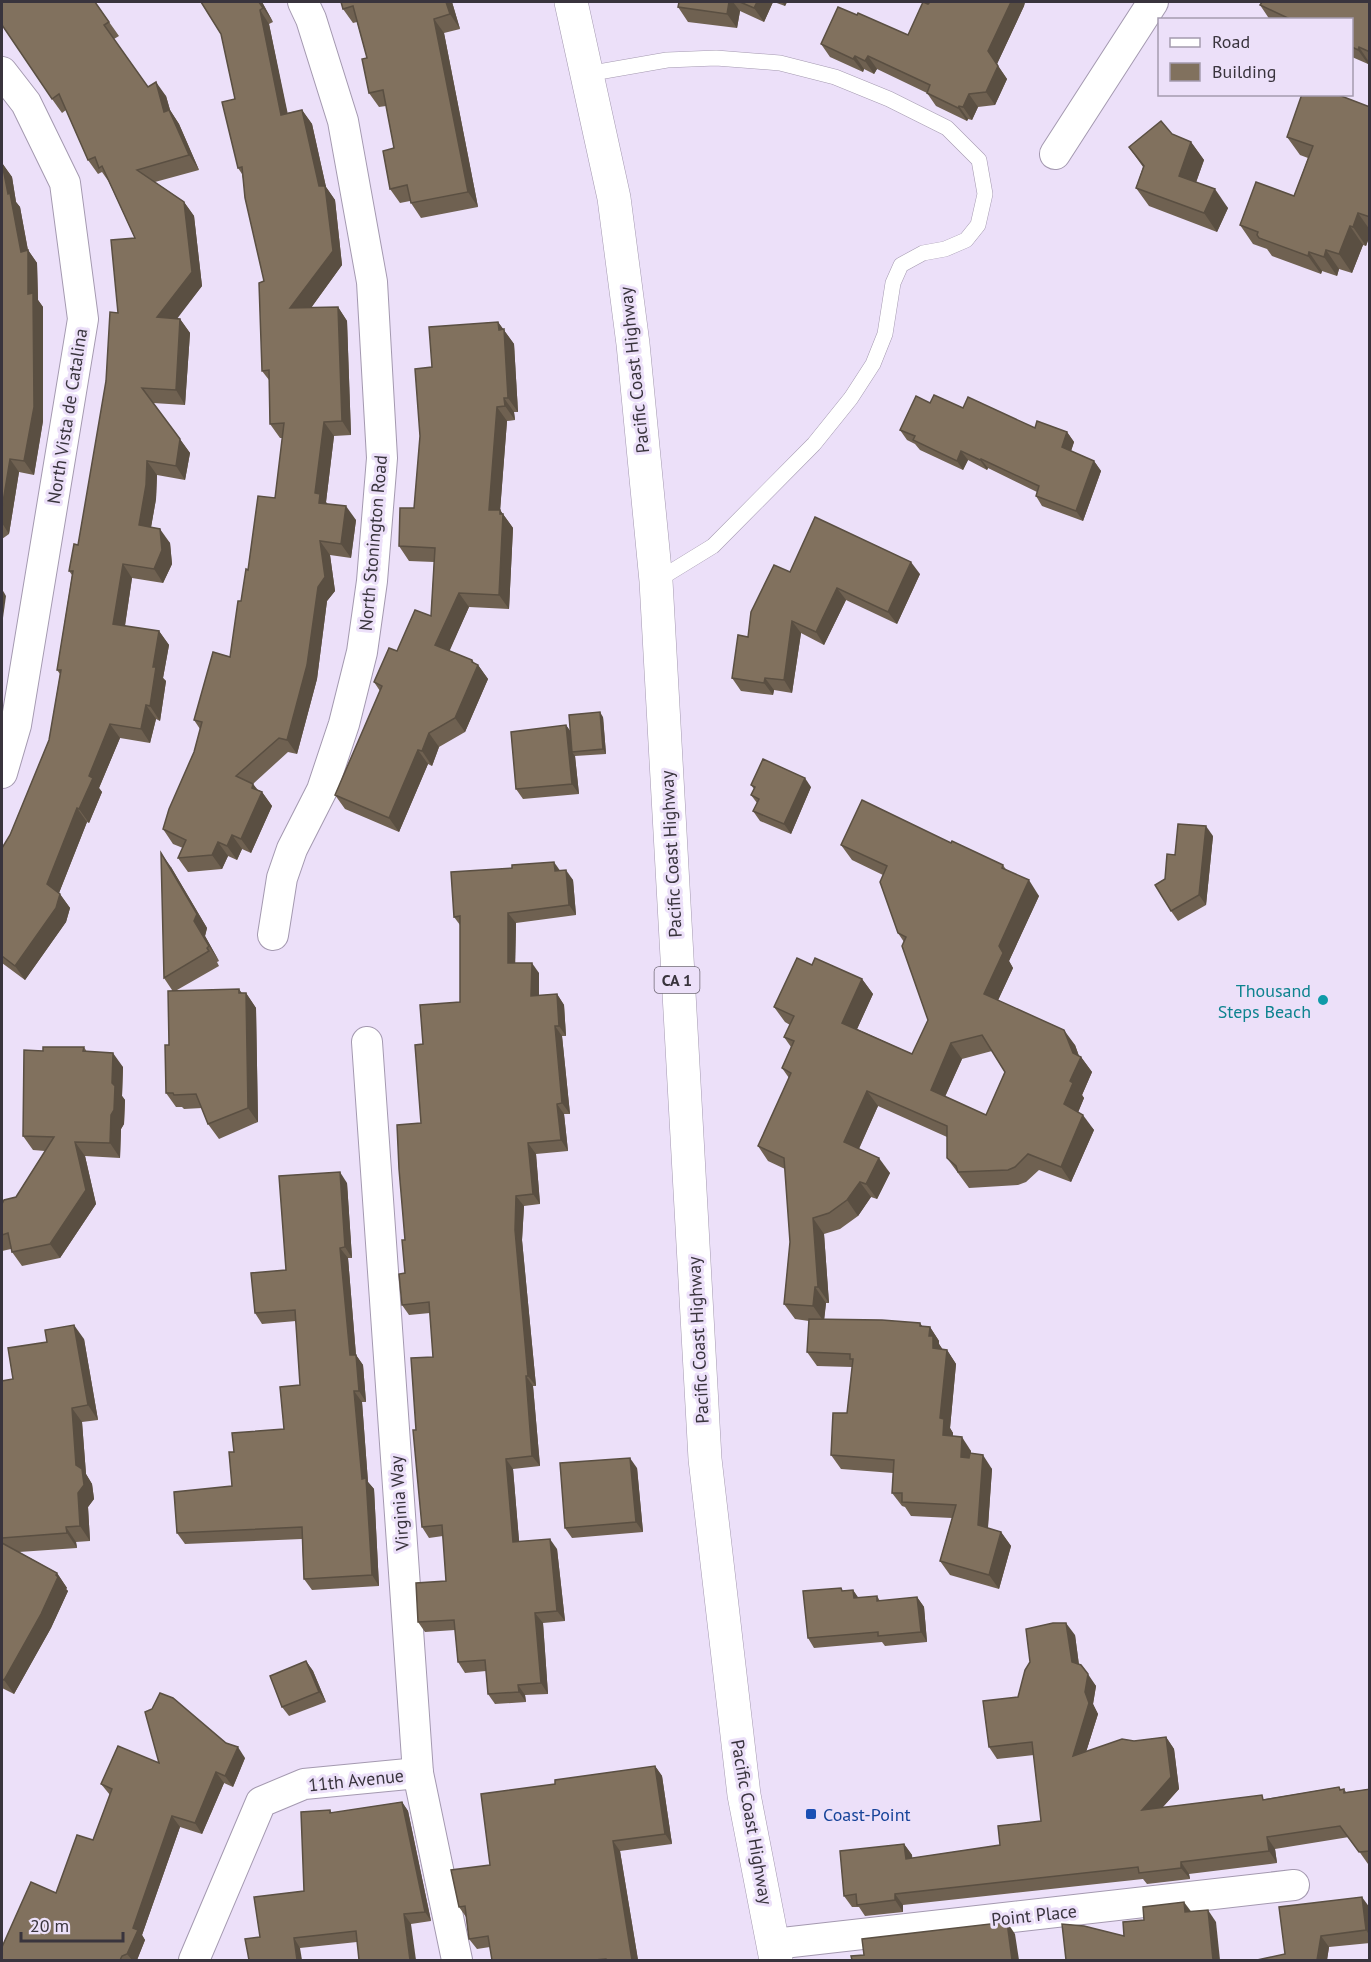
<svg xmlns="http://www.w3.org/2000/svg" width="1371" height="1962" font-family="'PT Sans',sans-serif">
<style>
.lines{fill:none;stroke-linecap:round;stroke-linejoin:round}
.lane-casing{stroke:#a499b0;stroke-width:16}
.street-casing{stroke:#a499b0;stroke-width:32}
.highway-casing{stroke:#a499b0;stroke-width:34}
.lane{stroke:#fff;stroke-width:15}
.street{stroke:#fff;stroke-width:30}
.highway{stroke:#fff;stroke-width:33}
.wall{fill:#6f6151;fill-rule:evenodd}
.shaded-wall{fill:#5a4f42}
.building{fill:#81715e;stroke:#5a4f42;stroke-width:1.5;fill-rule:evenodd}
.culture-dot{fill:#0f9aa8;stroke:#ece0f9;stroke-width:2}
.transit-dot{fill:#1a4fb4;stroke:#ece0f9;stroke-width:2}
.labels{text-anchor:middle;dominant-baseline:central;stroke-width:6;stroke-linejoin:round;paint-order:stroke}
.shield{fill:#ece0f9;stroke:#6f6875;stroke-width:1.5}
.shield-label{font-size:16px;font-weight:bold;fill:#39343d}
.street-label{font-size:18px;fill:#39343d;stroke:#ece0f9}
.culture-label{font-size:18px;fill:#0d838f;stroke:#ece0f9;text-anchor:end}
.transit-label{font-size:18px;fill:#164399;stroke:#ece0f9;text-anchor:start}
</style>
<rect width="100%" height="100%" fill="#ece0f9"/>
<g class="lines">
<g class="lane-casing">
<polyline id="lane" points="587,74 667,60 716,58 780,63 835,77 889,99 947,128 979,160 985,194 978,225 966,240 945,249 923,253 901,265 893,283 885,334 873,364 851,398 814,444 713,546 656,581"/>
</g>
<g class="street-casing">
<g id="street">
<polyline points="2,72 26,103 65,183 83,319 16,725 2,773"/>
<polyline points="1055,154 1153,2"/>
<polyline points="273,935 282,878 292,849 322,790 344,724 362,652 372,581 382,458 372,282 343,121 311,19 303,2"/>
<polyline points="367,1042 418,1773 457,1960"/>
<polyline points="774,1944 1294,1885"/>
<polyline points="194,1960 261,1802 304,1784 418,1773"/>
</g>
</g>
<g class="highway-casing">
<polyline id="highway" points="571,2 614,198 633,344 656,581 705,1459 744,1795 776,1960"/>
</g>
<use href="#lane" class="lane"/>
<use href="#street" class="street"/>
<use href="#highway" class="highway"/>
</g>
<g class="wall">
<polygon points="95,2 119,36 114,39 148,87 166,96 170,110 179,124 199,170 155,182 184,202 194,216 202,286 176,319 180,319 190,333 185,405 153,403 190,453 185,480 157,475 156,499 151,527 170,543 172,564 163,583 132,578 125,626 159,631 169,645 163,678 166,681 160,721 156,719 150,743 120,738 99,788 102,792 89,823 87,822 59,893 70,908 66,922 25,980 2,963 2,848 10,835 49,740 60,674 57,670 72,575 69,571 78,545 118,313 135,238 109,182 102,172 98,174 88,160 66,110 62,113 52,99"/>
<polygon points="201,2 262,2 273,22 269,24 287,113 302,110 312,124 326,187 335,200 342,265 311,308 338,307 347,321 351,435 334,436 326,502 327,504 356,520 351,558 330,555 335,591 327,601 317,679 297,754 288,752 253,784 258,790 262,792 272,806 251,853 242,849 237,860 228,856 222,869 188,872 178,858 183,848 173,844 163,829 194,752 200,729 194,720 230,657 248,570 275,498 283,438 280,438 270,424 269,380 262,371 264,281 242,174 238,168 235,99 221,34"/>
<polygon points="341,2 452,2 460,29 444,33 478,207 421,218 411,203 410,201 400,203 390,189 394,148 386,106 379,107 369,93 367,58 357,22 353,23 343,9"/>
<polygon points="679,2 773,2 764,22 740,11 737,28 688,22 678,7"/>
<polygon points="774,2 787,2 785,6"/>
<polygon points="930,2 1025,2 1024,6 997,64 1007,79 995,105 978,107 972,120 968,119 967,121 936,106 927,93 877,69 874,74 864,69 863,72 830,57 821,44 857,15 908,35"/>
<polygon points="1370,2 1370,62 1368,64 1352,57 1352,20 1270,20 1260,5"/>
<polygon points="1370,107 1370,235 1366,246 1363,245 1352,273 1339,269 1337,276 1322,271 1321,274 1272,256 1267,249 1253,244 1240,225 1294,196 1308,158 1300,155 1287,137"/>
<polygon points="1172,134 1191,142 1204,160 1196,182 1228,208 1217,232 1149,206 1136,188 1143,167 1129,147"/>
<polygon points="2,163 12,177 16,202 20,207 28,250 37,263 38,300 43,307 43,421 34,475 19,472 9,534 2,539"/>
<polygon points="498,322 514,344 518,412 514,412 515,420 507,421 500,510 513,528 509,609 469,607 449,651 472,660 474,663 478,665 488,679 465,732 439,747 432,766 428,764 399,832 345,809 335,795 380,691 374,682 397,651 431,616 434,562 409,561 399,546 414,508 432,367"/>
<polygon points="930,403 963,408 1035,428 1067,432 1074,442 1071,451 1094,461 1101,471 1083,521 1042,506 1036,496 1037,492 988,468 987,470 968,460 963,470 920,450 915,444 907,440 900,430"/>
<polygon points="790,572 920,574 897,624 846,600 824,645 801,633 792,693 774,690 773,695 741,691 732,678 748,637"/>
<polygon points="603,717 606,754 575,756 579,794 523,799 516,789 566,725 570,731"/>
<polygon points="751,785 811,787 791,834 760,821 753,811 757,803 751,795 754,789"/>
<polygon points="1213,836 1206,905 1178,921 1171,911 1165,879 1175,855"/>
<path d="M951,843l52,22 4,6 32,25 -30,65 4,7 -15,32 77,45 4,11 2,1 11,15 -10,23 2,3 -6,14 16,18 -23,52 -32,-12 -13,12 -8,3 -49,3 -22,-30v-21l-69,-31 -19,43 31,24 -13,26 -6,-2 -13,19 -18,13 -16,5 5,69h-3l-2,16 106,8 9,14v3l4,6h4l9,14 -6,64 3,5v3l18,15v2l21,16 -4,59 13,4 10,14 -12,43 -49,-14 -10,-14 12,-43 -41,-2 -6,-9 -3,-1 -10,-13 1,-20 -52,-4 -10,-14 16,-42 5,-46 -35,-1 -10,-14 2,-31 -14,-2 -11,-15 6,-62 -5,-73 -17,-8 -10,-15 31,-68 -7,-10 9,-21 -7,-10 6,-12 -5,-3 -11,-15 38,-42 50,14 11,15 -16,35 55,25 16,-34 -24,-78 -6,-9 -15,-58 -31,-15 -11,-15zM992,1051l13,21 -19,43 -41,-18 17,-38z"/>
<polygon points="171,867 207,928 205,936 219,961 217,962 219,966 177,990 246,993 256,1008 258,1122 219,1139 208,1124 202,1108 184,1109 182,1107 176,1107 166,1093 172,990 164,978"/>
<polygon points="560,871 573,880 576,915 516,923 515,963 539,973 539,996 557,994 564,1005 566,1036 562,1036 570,1114 564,1114 568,1151 536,1154 540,1204 524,1206 522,1240 536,1386 533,1386 540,1466 513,1469 519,1541 557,1549 565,1621 543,1623 548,1694 525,1695 526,1702 495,1704 488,1694 486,1671 465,1673 458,1662 455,1630 425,1632 418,1622 446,1581 443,1536 429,1538 422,1527 416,1430 433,1357 430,1313 409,1315 402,1305 405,1273 405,1240 421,1123 423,1044 460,1002 460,925 454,917"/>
<polygon points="84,1047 87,1052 123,1067 122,1096 125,1100 124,1124 121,1129 120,1158 85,1156 96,1204 60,1258 22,1266 12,1252 11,1249 2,1251 2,1204 16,1197 45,1151 33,1150 23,1136 43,1051"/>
<polygon points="347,1183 352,1258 348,1258 356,1355 363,1365 366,1402 362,1402 368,1482 374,1489 379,1586 312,1590 304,1579 302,1539 185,1544 177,1533 232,1486 234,1452 284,1429 300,1385 296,1321 262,1324 255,1313"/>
<polygon points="84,1339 98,1420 82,1422 86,1474 92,1484 94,1499 88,1507 90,1541 76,1542 77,1548 19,1552 57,1573 67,1588 66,1589 68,1591 51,1628 14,1694 2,1688 2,1492 13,1379"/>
<polygon points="637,1468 643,1532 572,1538 565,1528"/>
<polygon points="853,1590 858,1598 877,1596 880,1601 917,1597 924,1607 927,1642 885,1646 882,1642 814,1648 808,1638 843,1591"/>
<polygon points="1075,1635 1079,1665 1096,1686 1093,1704 1098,1714 1086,1752 1134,1741 1166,1737 1174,1749 1179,1789 1163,1807 1265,1799 1339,1787 1341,1790 1344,1789 1346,1792 1370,1789 1370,1864 1368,1864 1349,1837 1275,1849 1277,1863 1189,1874 1190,1879 1147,1884 1143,1879 903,1905 903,1912 865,1916 859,1907 852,1907 844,1896 904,1844 912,1855 912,1858 1000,1845 1041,1821 1034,1755 997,1759 989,1747 1018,1697"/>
<polygon points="306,1661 313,1671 326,1702 289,1716 282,1707"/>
<polygon points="245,1758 233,1787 224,1783 202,1834 180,1827 142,1935 145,1940 137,1960 2,1960 56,1893 93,1840 110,1795 101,1784 159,1763"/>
<polygon points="655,1766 662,1776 672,1844 620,1851 638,1960 492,1960 490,1947 477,1949 469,1939 466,1917 459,1907 490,1865 555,1784"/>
<polygon points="402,1802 408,1811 431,1921 411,1924 357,1942 300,1948 260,1937 304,1891 330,1810 332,1813"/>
<polygon points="1370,1908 1370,1943 1329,1947 1327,1960 1257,1960 1285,1954"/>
</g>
<g class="shaded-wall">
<polygon points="259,2 262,2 273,22 263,8"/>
<polygon points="446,2 452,2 460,29 450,14"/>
<polygon points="729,2 733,2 740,11 737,28 727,14"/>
<polygon points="757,2 773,2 764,22 754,8"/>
<polygon points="782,2 787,2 785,6"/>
<polygon points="1011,2 1025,2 1024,6 997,64 988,51"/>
<polygon points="260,10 269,24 291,129 281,115"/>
<polygon points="434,19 444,33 478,207 468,192"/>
<polygon points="1359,47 1369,62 1368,64 1358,50"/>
<polygon points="855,56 864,69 863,72 853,59"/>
<polygon points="868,56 877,69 874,74 865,61"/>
<polygon points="998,66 1007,79 995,105 986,92"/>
<polygon points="156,82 166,96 170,110 179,124 199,170 189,155 164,112"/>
<polygon points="969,94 978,107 972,120 963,107"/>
<polygon points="959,106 968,119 967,121 958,108"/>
<polygon points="302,110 312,124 326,187 335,200 342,265 300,323 290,308"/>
<polygon points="1191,142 1204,160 1192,194 1179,176"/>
<polygon points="2,163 12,177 16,202 20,207 28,251 28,250 37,263 38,300 43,307 43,421 34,475 24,461 28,294 21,252 8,194"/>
<polygon points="1215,189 1228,208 1217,232 1204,213"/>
<polygon points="184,202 194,216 202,286 167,332 157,317"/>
<polygon points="1358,213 1370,230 1370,235 1366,246 1353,227"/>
<polygon points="1350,226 1363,245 1352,273 1339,254"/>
<polygon points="1326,250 1339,269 1337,276 1324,257"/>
<polygon points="1309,252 1322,271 1321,274 1308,256"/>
<polygon points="338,307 347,321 351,435 342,421"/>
<polygon points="180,319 190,333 185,405 176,390"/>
<polygon points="498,322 514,344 518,412 508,398"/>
<polygon points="504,398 514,412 515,420 505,406"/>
<polygon points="497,407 507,421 500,512 500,510 513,528 509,609 499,595 489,510"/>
<polygon points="324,422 334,436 326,502 330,508 319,503 315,493"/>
<polygon points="1067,432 1074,442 1069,457 1062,447"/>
<polygon points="180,439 190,453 185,480 176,466"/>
<polygon points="961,451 968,460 963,470 957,461"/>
<polygon points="10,459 19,472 9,534 2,523 2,508"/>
<polygon points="981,459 988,468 987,470 980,460"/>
<polygon points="147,461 157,475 156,499 149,539 139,525"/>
<polygon points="1094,461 1101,471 1083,521 1076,511"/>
<polygon points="346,506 356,520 351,558 341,544"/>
<polygon points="160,529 170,543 172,564 163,583 154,569"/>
<polygon points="320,541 330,555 335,591 327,601 317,679 297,754 287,740"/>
<polygon points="911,562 920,574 897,624 888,612"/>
<polygon points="123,564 132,578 123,638 113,624"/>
<polygon points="837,588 846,600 824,645 816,632"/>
<polygon points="2,589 6,596 2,625"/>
<polygon points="459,593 469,607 446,659 435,645"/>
<polygon points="792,621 801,633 792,693 784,680"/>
<polygon points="159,631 169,645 163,678 166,681 160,721 150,706 153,667"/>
<polygon points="472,660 477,667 478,665 488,679 465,732 455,718"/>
<polygon points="765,678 774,690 773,695 764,683"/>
<polygon points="146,705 156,719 150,743 141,729"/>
<polygon points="600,712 603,717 606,754 603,749"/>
<polygon points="110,724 120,738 99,788 102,792 89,823 79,809 89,776"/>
<polygon points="566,725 573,735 572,752 575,756 579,794 572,784"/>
<polygon points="429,733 439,747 432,766 422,751"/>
<polygon points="418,750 428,764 399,832 389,818"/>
<polygon points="805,778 811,787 791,834 784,824"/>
<polygon points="253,784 261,795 262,792 272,806 251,853 241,839 252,788"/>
<polygon points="77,808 87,822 57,898 47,884"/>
<polygon points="1206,826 1213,836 1206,905 1199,895"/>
<polygon points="232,835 242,849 237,860 227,846"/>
<polygon points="218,842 228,856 222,869 212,855"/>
<polygon points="161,853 171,867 207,928 205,936 219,961 209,946 194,921"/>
<polygon points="554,862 561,872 555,871"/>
<polygon points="566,870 573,880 576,915 569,905"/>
<polygon points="1029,880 1039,896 1009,961 1013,968 994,1009 984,994 999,946"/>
<polygon points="60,894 70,908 66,922 25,980 15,966"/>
<polygon points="508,913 516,923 515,973 508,963"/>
<polygon points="532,963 539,973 539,1007 531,996"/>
<polygon points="862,979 873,994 853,1038 842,1023"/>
<polygon points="239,989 246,999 246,993 256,1008 258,1122 248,1108"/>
<polygon points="557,994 564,1005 566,1036 559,1026"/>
<polygon points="555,1026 562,1036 570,1114 562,1103"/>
<polygon points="1064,1030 1075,1045 1080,1059 1081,1057 1092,1072 1082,1095 1084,1098 1075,1120 1064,1104 1070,1081 1073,1053"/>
<polygon points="951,1043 962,1059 941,1105 931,1090"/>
<polygon points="113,1053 123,1067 122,1096 125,1100 124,1124 121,1129 120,1158 110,1143"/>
<polygon points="867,1091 878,1106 855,1157 844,1142"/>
<polygon points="557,1104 564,1114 568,1151 561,1140"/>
<polygon points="1083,1115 1094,1130 1071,1182 1061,1167"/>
<polygon points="75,1142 85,1156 96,1204 60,1258 50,1244"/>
<polygon points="528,1143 536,1154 540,1204 533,1194"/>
<polygon points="879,1158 890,1173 877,1199 866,1184"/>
<polygon points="340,1172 347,1183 352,1258 345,1247"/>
<polygon points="860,1182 871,1197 858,1216 847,1200"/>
<polygon points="516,1196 524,1206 522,1240 536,1386 528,1376 515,1230"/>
<polygon points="813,1218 824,1234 829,1303 818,1287"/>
<polygon points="340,1248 348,1258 356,1355 363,1365 366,1402 359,1391 350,1355"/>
<polygon points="815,1287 826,1303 824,1322 813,1306"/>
<polygon points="920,1323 929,1335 930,1327 939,1341 939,1344 943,1350 933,1348 920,1326"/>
<polygon points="74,1325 84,1339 98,1420 88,1405"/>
<polygon points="947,1350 956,1364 950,1428 953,1433 952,1449 943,1435 940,1418"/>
<polygon points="526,1376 533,1386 540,1466 532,1456"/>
<polygon points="354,1391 362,1402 368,1482 374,1489 379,1586 372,1575 362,1479"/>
<polygon points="72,1408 82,1422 86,1474 92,1484 94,1499 88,1507 90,1541 80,1526"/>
<polygon points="962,1437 971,1451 970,1471 961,1457"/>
<polygon points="983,1455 992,1469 987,1539 978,1525"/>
<polygon points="630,1458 637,1468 643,1532 636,1522"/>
<polygon points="506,1459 513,1469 520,1552 513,1542"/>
<polygon points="66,1527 76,1542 77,1548 67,1533"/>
<polygon points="1001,1532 1011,1546 999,1589 989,1575"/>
<polygon points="550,1539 557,1549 565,1621 557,1611"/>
<polygon points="57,1573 67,1588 66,1589 68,1591 51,1628 14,1694 4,1680"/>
<polygon points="853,1590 860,1600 854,1598"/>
<polygon points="917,1597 924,1607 927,1642 921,1632"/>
<polygon points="535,1613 543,1623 548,1694 541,1683"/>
<polygon points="1066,1623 1075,1635 1080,1673 1072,1662"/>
<polygon points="306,1661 313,1671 326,1702 319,1692"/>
<polygon points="1088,1674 1096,1686 1093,1704 1098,1714 1081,1768 1073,1756"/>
<polygon points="518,1685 525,1695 526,1702 519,1692"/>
<polygon points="1166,1737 1174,1749 1179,1789 1150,1821 1142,1810"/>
<polygon points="238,1747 245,1758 233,1787 225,1776"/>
<polygon points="655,1766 662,1776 672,1844 665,1834"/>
<polygon points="216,1772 224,1783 202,1834 195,1823"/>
<polygon points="402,1802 408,1811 431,1921 425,1912"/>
<polygon points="172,1816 180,1827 142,1935 145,1940 137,1960 132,1960 127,1954 133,1928"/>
<polygon points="1267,1837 1275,1849 1277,1863 1269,1851"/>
<polygon points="613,1841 620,1851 638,1960 632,1960"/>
<polygon points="904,1844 912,1855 914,1871 906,1859"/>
<polygon points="1181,1862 1189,1874 1190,1879 1181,1868"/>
<polygon points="895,1894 903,1905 903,1912 895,1900"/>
<polygon points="1362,1897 1370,1908 1370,1936 1366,1930"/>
<polygon points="1184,1902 1193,1914 1185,1912"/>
<polygon points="1208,1910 1216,1922 1220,1960 1213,1960"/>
<polygon points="404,1914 411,1924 416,1960 410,1960"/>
<polygon points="1007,1922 1015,1934 1019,1960 1012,1960"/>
<polygon points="1321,1936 1329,1947 1327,1960 1317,1960"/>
<polygon points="294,1938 300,1948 302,1960 297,1960"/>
</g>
<g class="building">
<polygon points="2,2 95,2 109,22 104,25 148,87 156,82 164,112 169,110 189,155 137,170 184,202 192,272 157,317 180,319 176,390 142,388 180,439 176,466 147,461 146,485 139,525 160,529 162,550 154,569 123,564 113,624 159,631 153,667 156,667 150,706 146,705 141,729 110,724 89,776 93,778 79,809 77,808 47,884 60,894 56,908 15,966 2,956 2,848 10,835 49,740 61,670 57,670 73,571 69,571 74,544 78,545 106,381 110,312 118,313 111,240 135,238 102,166 99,168 95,157 88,160 59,94 52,99 2,25"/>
<polygon points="201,2 259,2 263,8 260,10 281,115 302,110 319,186 325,186 333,251 290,308 338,307 342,421 324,422 315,493 320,494 319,503 346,506 341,544 320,541 325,577 318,587 307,665 287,740 279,738 236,776 253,784 252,788 262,792 241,839 232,835 227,846 218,842 212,855 178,858 186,840 163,829 169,809 194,752 202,722 194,720 213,652 230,657 238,601 241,601 246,569 248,570 258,496 275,498 284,423 270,424 269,370 262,371 259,283 264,281 245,198 242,167 238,168 222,102 235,99 221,34"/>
<polygon points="341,2 446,2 450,14 434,19 468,192 411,203 407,185 390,189 383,151 394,148 383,90 369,93 362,59 367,58 353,6 343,9"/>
<polygon points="679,2 729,2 727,14 678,7"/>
<polygon points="740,2 757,2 754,8"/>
<polygon points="923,2 928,4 930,2 1011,2 988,51 998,66 986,92 969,94 963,107 959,106 958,108 927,93 930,85 868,56 865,61 855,56 853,59 821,44 838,7 857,15 858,13 908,35"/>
<polygon points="1262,2 1370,2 1370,52 1359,47 1358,50 1352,47 1352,20 1292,20 1260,5"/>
<polygon points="1302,94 1336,94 1370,107 1370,217 1358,213 1353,227 1350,226 1339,254 1326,250 1324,257 1309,252 1308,256 1259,238 1257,235 1258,232 1240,225 1256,182 1294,196 1313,146 1287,137"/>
<polygon points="1161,121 1172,134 1191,142 1179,176 1215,189 1204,213 1136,188 1144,166 1129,147"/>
<polygon points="2,163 8,194 10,193 21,252 28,250 28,294 33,293 34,407 24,461 10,459 2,508"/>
<polygon points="498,322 499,330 504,329 508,398 504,398 505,406 497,407 489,510 500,510 500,514 503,514 499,595 459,593 435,645 472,660 472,662 478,665 455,718 429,733 422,751 418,750 389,818 335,795 382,686 374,682 389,648 397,651 415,610 431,616 435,548 399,546 400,508 414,508 420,436 415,369 432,367 429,327"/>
<polygon points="934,395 963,408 968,397 1035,428 1037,421 1067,432 1062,447 1094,461 1076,511 1036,496 1039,486 981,459 980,460 961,451 957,461 913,440 915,436 900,430 916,396 930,403"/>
<polygon points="815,517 911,562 888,612 837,588 816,632 792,621 784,680 765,678 764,683 732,678 738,635 748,637 751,612 774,565 790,572"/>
<polygon points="600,712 603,749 572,752 569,715"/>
<polygon points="566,725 572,784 516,789 511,732"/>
<polygon points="763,759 805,778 784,824 753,811 759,799 751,795 755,787 751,785"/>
<path d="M862,800l89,43 1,-2 51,24 -1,3 27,12 -30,66 4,7 -19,41 80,36 9,23 8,4 -11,24 3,2 -9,21 19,11 -22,52 -33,-13 -13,13 -7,3 -50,2 -2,-6 -9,-8v-32l-80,-35 -23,51 35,16 -13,26 -6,-2 -13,18 -18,13 -16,5 5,69h-3l-2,19 -29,-2 6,-62 -6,-84 -26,-12 33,-73 -9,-5 12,-27 -10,-4 10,-21 -20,-9 23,-49 15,7 3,-7 47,21 -20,44 70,31 16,-34 -26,-74 4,-9 -8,-4 -18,-51 7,-16 -46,-21zM982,1035l23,37 -19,43 -55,-25 20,-47z"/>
<polygon points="1178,824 1206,826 1199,895 1171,911 1155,885 1165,879 1167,854 1175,855"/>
<polygon points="161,853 197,914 194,921 209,946 207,948 209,951 164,978"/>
<polygon points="554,862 555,871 566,870 569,905 508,913 508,963 532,963 531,996 557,994 559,1026 555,1026 562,1103 557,1104 561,1140 528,1143 533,1194 516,1196 515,1230 528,1376 526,1376 532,1456 506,1459 513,1542 550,1539 557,1611 535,1613 541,1683 518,1685 519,1692 488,1694 485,1660 458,1662 454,1620 418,1622 416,1583 446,1581 442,1525 422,1527 413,1430 416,1430 411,1358 433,1357 429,1302 402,1305 399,1274 405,1273 402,1240 405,1240 399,1169 397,1125 421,1123 415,1045 423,1044 420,1005 460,1002 460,916 454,917 451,872 512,868 512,865"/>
<polygon points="239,989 239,993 246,993 248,1108 208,1124 196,1094 174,1095 173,1093 166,1093 165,1045 169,1045 168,991"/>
<polygon points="43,1047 84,1047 83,1051 113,1053 112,1083 115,1086 114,1110 111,1115 110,1143 75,1142 86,1190 50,1244 12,1252 8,1233 2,1235 2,1204 4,1200 16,1197 54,1137 23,1136 24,1050 43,1051"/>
<polygon points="340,1172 345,1247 340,1248 350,1355 356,1355 359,1391 354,1391 362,1479 366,1478 372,1575 304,1579 302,1527 177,1533 174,1492 232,1486 229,1452 234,1452 232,1433 284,1429 280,1387 300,1385 295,1310 255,1313 251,1273 286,1270 279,1176"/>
<polygon points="809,1319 882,1320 920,1323 920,1326 930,1327 929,1336 933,1336 933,1348 947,1350 940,1418 944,1419 943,1435 962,1437 961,1457 969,1458 970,1453 983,1455 978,1525 1001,1532 989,1575 940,1561 956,1505 902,1502 902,1493 892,1493 894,1460 831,1455 833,1413 847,1413 853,1359 850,1359 850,1354 807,1352"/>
<polygon points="74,1325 88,1405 72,1408 76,1465 82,1469 84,1485 78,1493 80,1526 66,1527 67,1533 2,1538 2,1381 13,1379 8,1348 47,1342 45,1330"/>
<polygon points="630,1458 636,1522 565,1528 560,1463"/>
<polygon points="2,1543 57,1573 56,1575 58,1577 41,1614 4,1680 2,1679"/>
<polygon points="841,1588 842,1591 853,1590 854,1598 877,1596 877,1601 917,1597 921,1632 878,1636 878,1632 808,1638 803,1591"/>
<polygon points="1053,1623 1066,1623 1072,1662 1081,1665 1088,1674 1085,1692 1089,1703 1073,1756 1122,1739 1134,1741 1166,1737 1171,1777 1142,1810 1262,1795 1263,1800 1339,1787 1340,1790 1344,1789 1344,1793 1370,1789 1370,1851 1359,1852 1340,1826 1267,1837 1269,1851 1181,1862 1181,1868 1139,1873 1138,1867 895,1894 895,1900 857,1905 856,1894 844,1896 840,1851 904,1844 906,1859 1000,1845 998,1826 1041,1821 1032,1742 989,1747 983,1701 1018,1697 1025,1670 1030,1662 1026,1629"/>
<polygon points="306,1661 319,1692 282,1707 270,1676"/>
<polygon points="160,1693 173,1698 226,1743 238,1747 225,1776 216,1772 195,1823 172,1816 133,1928 138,1930 127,1954 122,1956 120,1960 2,1960 2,1947 31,1882 56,1893 77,1835 93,1840 112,1789 101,1784 118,1746 159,1763 145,1712 152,1709"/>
<polygon points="655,1766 665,1834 613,1841 632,1960 607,1960 606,1959 594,1960 492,1960 488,1936 469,1939 465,1906 459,1907 451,1870 490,1865 481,1794 555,1784 555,1780"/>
<polygon points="402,1802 425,1912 404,1914 410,1960 359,1960 356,1931 294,1938 297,1960 249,1960 245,1939 260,1937 254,1897 304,1891 301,1812 330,1810 330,1813"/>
<polygon points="1362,1897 1366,1930 1321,1936 1317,1960 1257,1960 1285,1954 1279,1907"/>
<polygon points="1184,1902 1185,1912 1208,1910 1213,1960 1066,1960 1062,1924 1084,1926 1124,1936 1123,1922 1144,1920 1143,1907"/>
<polygon points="1007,1922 1012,1960 852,1960 851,1956 864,1955 862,1939"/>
</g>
<circle class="culture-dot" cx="1323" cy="1000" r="6"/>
<rect class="transit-dot" x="805" y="1808" width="12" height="12" rx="3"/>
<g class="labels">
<rect class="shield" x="654.5" y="967" width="45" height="26" rx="4.5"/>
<g class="shield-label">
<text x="677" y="980">CA 1</text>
</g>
<g class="street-label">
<text transform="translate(634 370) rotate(-96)">Pacific Coast Highway</text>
<text transform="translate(67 416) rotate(-81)">North Vista de Catalina</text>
<text transform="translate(373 543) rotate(-85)">North Stonington Road</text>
<text transform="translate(671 854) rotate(-93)">Pacific Coast Highway</text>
<text transform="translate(698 1340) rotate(-93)">Pacific Coast Highway</text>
<text transform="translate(399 1503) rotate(-94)">Virginia Way</text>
<text transform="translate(356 1780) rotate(-6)">11th Avenue</text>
<text transform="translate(752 1822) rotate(80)">Pacific Coast Highway</text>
<text transform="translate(1034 1915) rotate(-6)">Point Place</text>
</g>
<g class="culture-label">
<text x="1311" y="990">Thousand<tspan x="1311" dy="21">Steps Beach</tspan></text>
</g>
<g class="transit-label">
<text x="823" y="1814">Coast-Point</text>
</g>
</g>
<rect width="1371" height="1962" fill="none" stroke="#39343d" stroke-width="6"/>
<rect x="1158" y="18" width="195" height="78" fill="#ece0f9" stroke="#a49bae" stroke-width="1.5"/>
<rect x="1170" y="38" width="30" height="9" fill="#ffffff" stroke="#a49bae" stroke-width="1.5"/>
<text x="1212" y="48" font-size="18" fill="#39343d">Road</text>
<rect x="1170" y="63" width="30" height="18" fill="#81715e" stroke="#a49bae" stroke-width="1.5"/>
<text x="1212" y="78" font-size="18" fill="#39343d">Building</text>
<path d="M21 1932v9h102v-9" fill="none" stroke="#39343d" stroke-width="3"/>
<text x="30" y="1932" font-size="18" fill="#39343d" stroke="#ece0f9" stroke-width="4.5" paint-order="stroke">20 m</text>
</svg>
